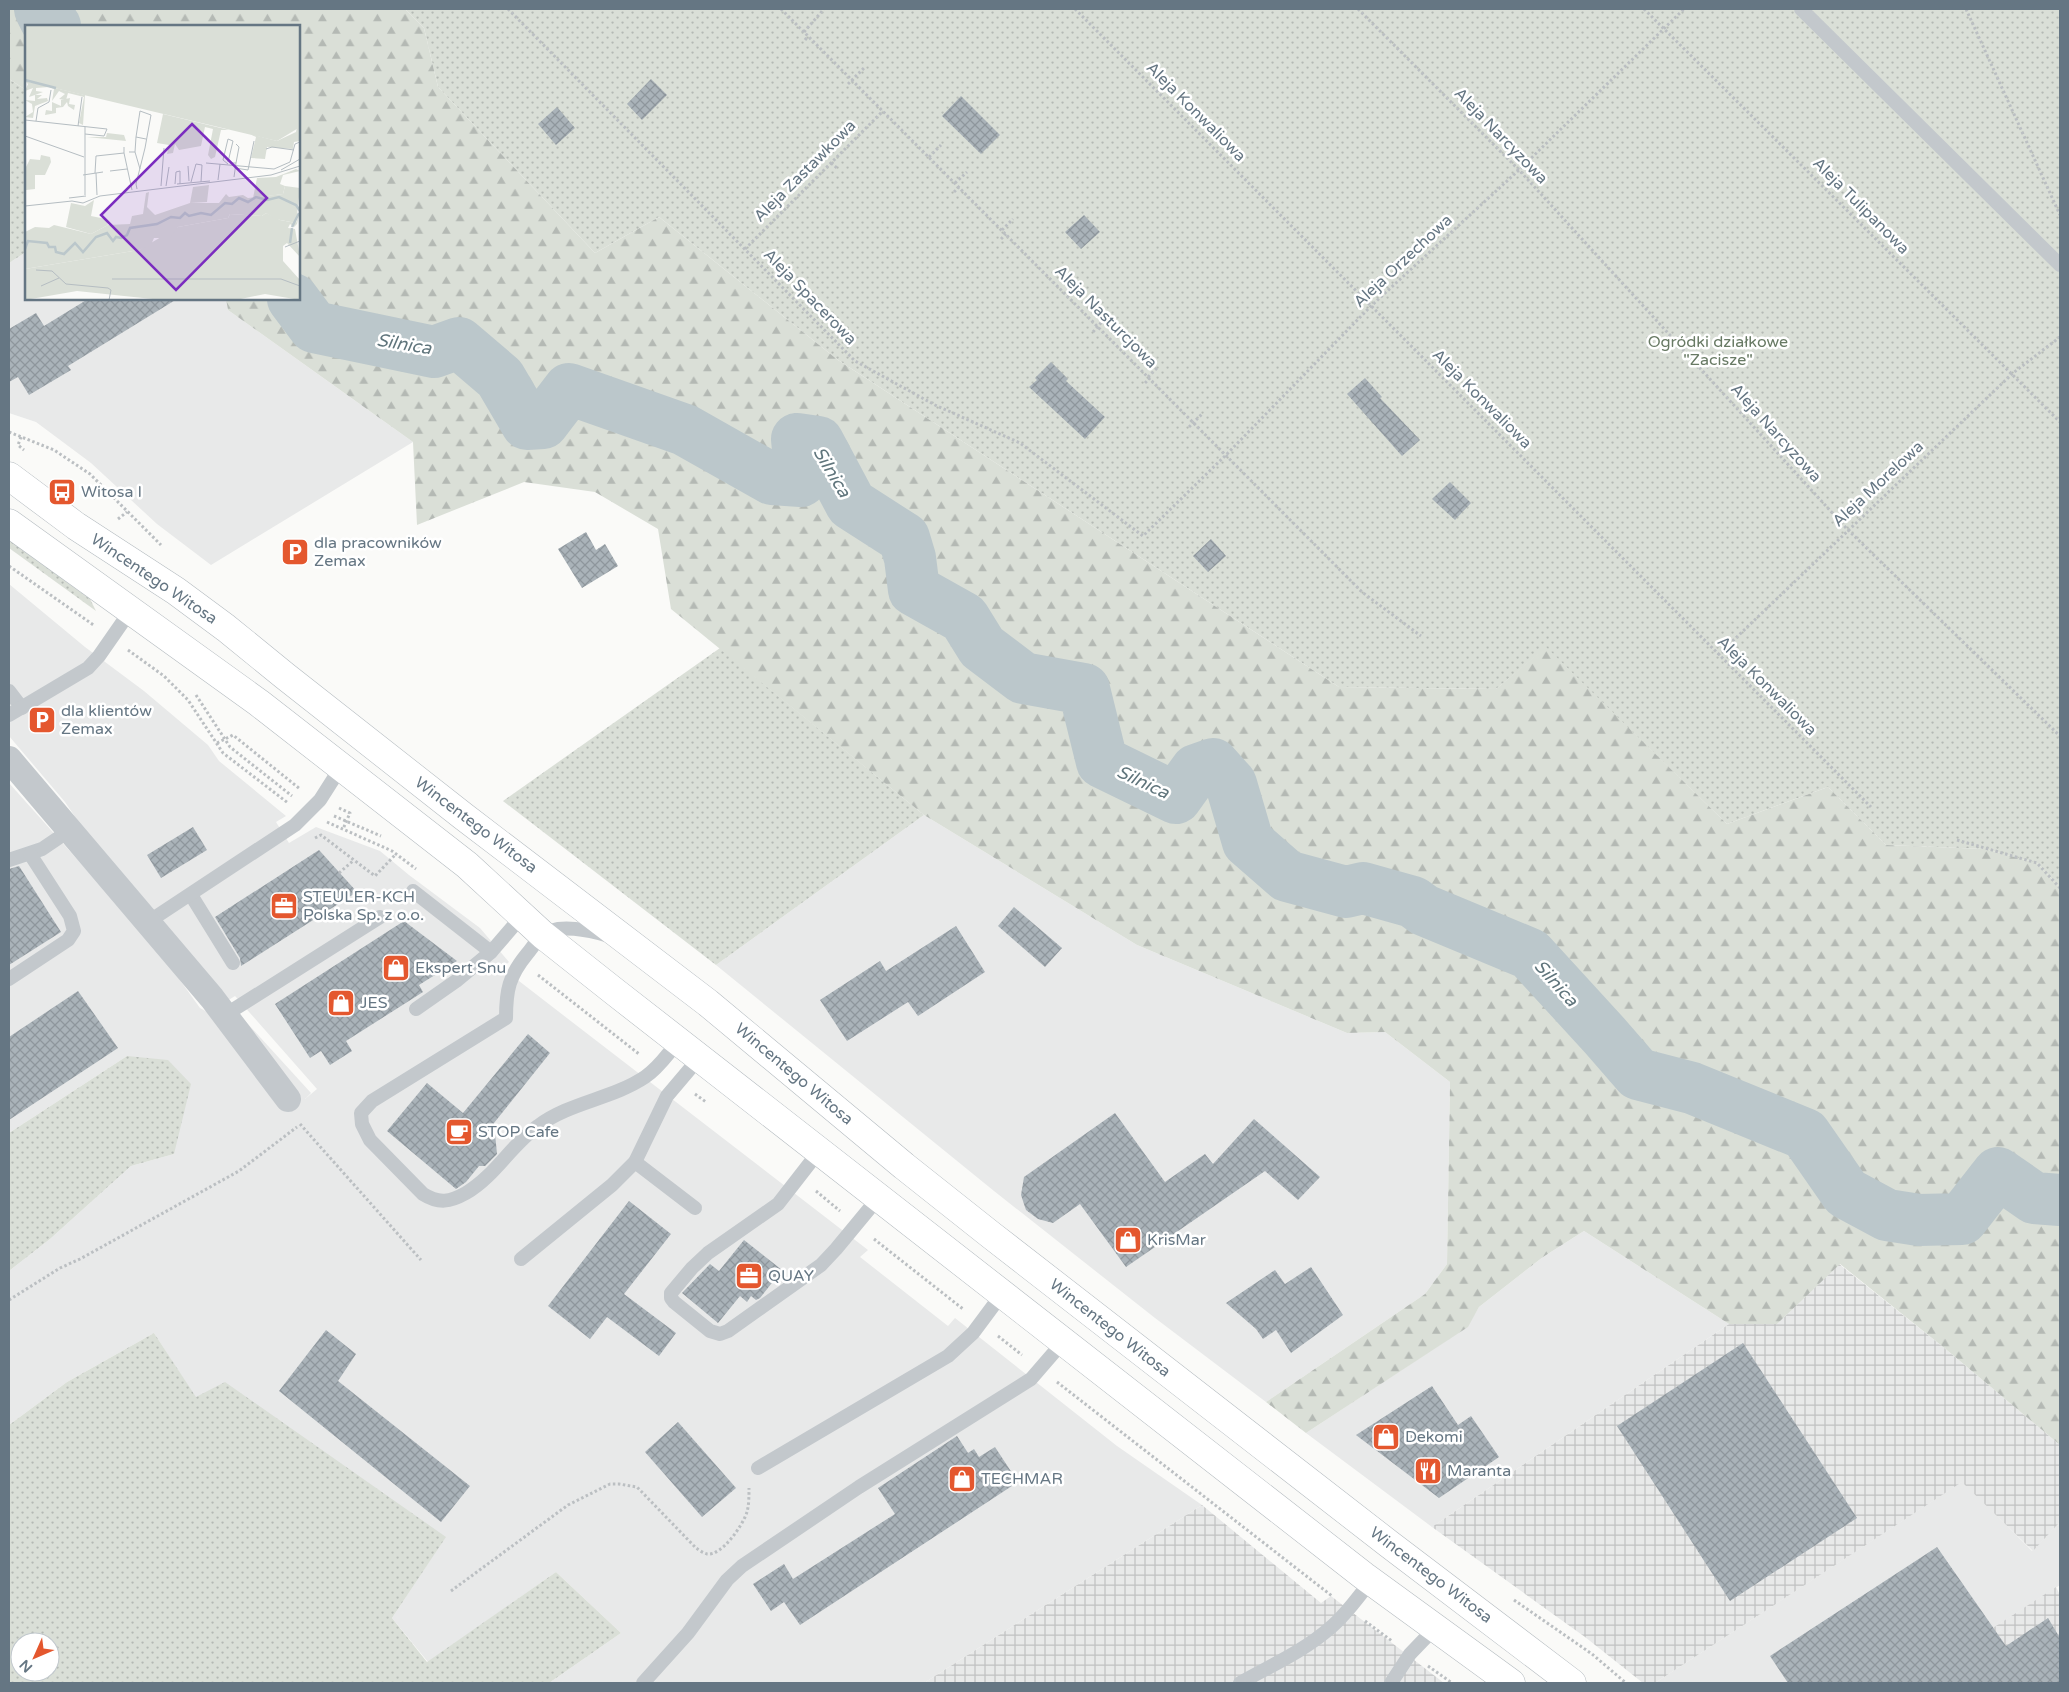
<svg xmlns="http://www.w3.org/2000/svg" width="2069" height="1692" font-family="'Varela Round',sans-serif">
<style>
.built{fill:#e8e9e9;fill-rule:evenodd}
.industrial{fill:url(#industrial-grid)}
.grass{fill:url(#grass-dots);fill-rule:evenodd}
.forest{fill:url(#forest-firs)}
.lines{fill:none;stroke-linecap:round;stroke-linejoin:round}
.river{stroke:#bbc7cb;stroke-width:52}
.building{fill:url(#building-cross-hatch)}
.secondary-casing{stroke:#b3babf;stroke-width:29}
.path{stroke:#bbbfc2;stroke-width:3;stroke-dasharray:2.5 2.5;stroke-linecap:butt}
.lane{stroke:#c3c8cc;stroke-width:14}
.street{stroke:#c3c8cc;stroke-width:26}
.secondary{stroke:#fff;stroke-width:28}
.labels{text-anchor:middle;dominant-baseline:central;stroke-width:5;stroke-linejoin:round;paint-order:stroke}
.street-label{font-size:16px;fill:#657683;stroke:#fff}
.park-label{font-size:16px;fill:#687a64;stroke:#fff}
.poi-label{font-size:16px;fill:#657683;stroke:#fff;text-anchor:start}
.water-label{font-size:18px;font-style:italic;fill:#60757c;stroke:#fff}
.inset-river{fill:none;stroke:#bbc7cb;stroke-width:2.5}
.inset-road{fill:none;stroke:#b5bdc2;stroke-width:1}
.view{fill:#7b2cbf;fill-opacity:0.15;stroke:#7b2cbf;stroke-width:2.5}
.inset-edge{fill:none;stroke:#657683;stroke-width:2.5}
</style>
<defs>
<pattern id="industrial-grid" width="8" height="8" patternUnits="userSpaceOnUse" patternTransform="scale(1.25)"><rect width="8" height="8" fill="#e8e9e9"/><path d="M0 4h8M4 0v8" fill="none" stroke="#c0c1c2"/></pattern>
<pattern id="grass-dots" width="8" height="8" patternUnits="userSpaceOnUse" patternTransform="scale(1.25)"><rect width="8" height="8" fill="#dadfd7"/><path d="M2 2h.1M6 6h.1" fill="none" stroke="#b4b9b4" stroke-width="1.8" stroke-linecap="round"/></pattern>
<pattern id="forest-firs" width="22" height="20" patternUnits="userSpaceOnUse" patternTransform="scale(1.25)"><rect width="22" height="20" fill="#dadfd7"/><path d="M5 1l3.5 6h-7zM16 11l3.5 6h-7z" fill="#b4b9b4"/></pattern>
<pattern id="building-cross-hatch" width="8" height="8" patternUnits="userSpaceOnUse" patternTransform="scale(1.25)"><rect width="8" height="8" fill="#aab3b9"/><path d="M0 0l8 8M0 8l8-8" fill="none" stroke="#8e969c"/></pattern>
</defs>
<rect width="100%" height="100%" fill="#fafaf8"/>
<g class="built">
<polygon points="26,252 26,299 226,299 228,310 413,442 211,565 157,524 91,463 36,422 9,413 9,263"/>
<path d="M9,584l76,63 59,44 64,54 11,16 67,55 -10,6 13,21 27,-16 64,24 29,24 71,53 29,34 -7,6 366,282 -8,7 88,69 7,-8 162,128 85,59 -278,178h-375l72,-50 -65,-61 -128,90 -36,-44 53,-80 -249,-140 -42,-65 -87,49 -58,43v-154l41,-32 81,-73 43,-12 -47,-98 -118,77v-350l150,168 41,57 9,5 -144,-211 -56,-66zM235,996l82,93 -12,10 6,-6 -84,-92z"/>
<polygon points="924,815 1137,945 1347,1033 1385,1032 1450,1082 1447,1264 1425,1294 1266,1402 1155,1318 994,1191 716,965"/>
<polygon points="1584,1231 1729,1324 1432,1527 1306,1433 1467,1327 1479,1307 1543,1257"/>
<polygon points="1963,1481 2032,1551 2060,1522 2060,1585 1908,1683 1655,1683"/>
</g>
<g class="industrial">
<polygon points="1839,1264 1948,1351 2060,1445 2060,1522 2033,1551 1962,1482 1655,1683 1643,1683 1585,1637 1432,1527 1729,1324 1777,1324"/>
<polygon points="1202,1505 1321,1603 1331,1596 1444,1683 924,1683"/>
<polygon points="2056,1587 2060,1595 2060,1683 1908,1683"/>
</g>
<g class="grass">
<polygon points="405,9 2060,9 2060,888 2037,863 1985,849 1886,845 1828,787 1727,824 1546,648 1496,689 1339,687 838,360 659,217 595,253 438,87 424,28"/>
<polygon points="9,79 26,90 26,252 9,263"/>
<polygon points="9,540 90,599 96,611 9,548"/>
<polygon points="720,648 924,815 716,965 503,801"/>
<polygon points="127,1056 168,1060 191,1084 174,1154 131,1166 50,1239 9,1271 9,1133"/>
<path d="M154,1333l42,64 29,-15 221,155 -54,81 35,44 129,-90 65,61 -72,50h-540v-258l58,-43zM20,1642h30v30h-30z"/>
</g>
<polygon class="forest" points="9,9 405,9 424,28 438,87 595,253 659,217 838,360 1339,687 1496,689 1546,647 1727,824 1828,787 1886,845 1985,849 2037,863 2060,888 2060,1445 1948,1351 1840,1264 1777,1324 1729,1324 1584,1231 1543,1257 1479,1307 1468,1327 1306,1433 1266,1402 1425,1294 1447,1264 1450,1082 1385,1032 1347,1033 1137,945 924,815 671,609 658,529 595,492 524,482 417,525 413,442 228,310 226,299 299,299 299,26 26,26 26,90 9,79"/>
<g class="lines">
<g class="river">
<polyline points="40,9 46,21 55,26"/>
<polyline points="293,299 314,327 434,352 459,343 500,378 527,424 543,423 569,389 685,430 772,479 801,481 797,439 818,442 851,504 904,538 910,558 914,590 964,618 982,647 1023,678 1084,689 1102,762 1176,798 1196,770 1213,764 1231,784 1248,842 1287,876 1346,892 1363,888 1413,902 1424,910 1530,954 1605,1036 1638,1074 1692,1088 1805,1134 1846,1193 1887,1215 1919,1220 1962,1219 1998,1173 2034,1198 2060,1200"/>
</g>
</g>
<g class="building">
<polygon points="651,79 667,95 642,120 627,104"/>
<polygon points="961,96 1000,135 981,154 942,116"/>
<polygon points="557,107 575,128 556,145 538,124"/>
<polygon points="1084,215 1100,232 1081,249 1065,232"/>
<polygon points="88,299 177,299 68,366 71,370 29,395 18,377 9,382 9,329 36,313 44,326"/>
<polygon points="1051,362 1068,379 1066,381 1105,417 1085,439 1029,387 1037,380 1035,378"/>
<polygon points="1365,378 1382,397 1380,398 1420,440 1402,456 1347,394"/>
<polygon points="1450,482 1471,503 1455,520 1432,499"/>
<polygon points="586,532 596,550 605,544 618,566 582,588 558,549"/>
<polygon points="1211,539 1226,556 1208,572 1193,556"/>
<polygon points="193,827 207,850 161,878 147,855"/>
<polygon points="319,850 357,892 241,966 240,958 215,917"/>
<polygon points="19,866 61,932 9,965 9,869"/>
<polygon points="1014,907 1062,948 1045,967 998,926"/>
<polygon points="404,921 457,961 419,985 423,992 346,1041 352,1051 330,1065 321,1051 310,1058 275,1004"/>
<polygon points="956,926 985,972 918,1016 908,1002 847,1041 820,1000 880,961 886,971"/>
<polygon points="78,991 118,1048 9,1120 9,1037"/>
<polygon points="528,1034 550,1053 494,1123 497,1154 485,1166 479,1166 466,1182 456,1189 387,1131 427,1083 463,1113"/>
<polygon points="1115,1113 1165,1182 1205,1154 1213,1164 1254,1119 1320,1177 1298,1200 1265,1171 1126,1267 1080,1204 1053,1223 1038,1219 1026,1210 1021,1195 1024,1177"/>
<polygon points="629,1201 671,1234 624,1294 676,1333 659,1356 607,1317 590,1339 548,1306"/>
<polygon points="744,1240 782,1270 760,1298 756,1300 751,1296 747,1302 740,1296 718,1323 682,1293 710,1264 719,1271"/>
<polygon points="1311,1267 1343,1315 1291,1353 1276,1330 1263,1339 1256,1329 1226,1303 1275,1270 1285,1284"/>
<polygon points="326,1330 356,1354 338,1381 470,1486 441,1522 279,1391"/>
<polygon points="1743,1343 1857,1518 1730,1601 1617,1426"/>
<polygon points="1432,1386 1458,1425 1471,1416 1499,1457 1439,1498 1356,1435"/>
<polygon points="678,1422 736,1488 702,1517 645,1452"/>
<polygon points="957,1436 968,1453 974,1449 979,1457 995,1447 1018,1482 800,1625 784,1602 771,1611 753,1584 784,1564 793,1579 895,1514 878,1488"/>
<polygon points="1937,1547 2006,1646 2048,1618 2060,1638 2060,1683 1788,1683 1770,1656"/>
</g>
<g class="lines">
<g class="secondary-casing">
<g id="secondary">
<polyline points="9,476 76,526 176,591 226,628 285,676 463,816 708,1003 904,1166 991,1235 1389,1544 1572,1683"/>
<polyline points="9,523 259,703 467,865 543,935 615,992 1364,1576 1511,1683"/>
</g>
</g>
<g class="path">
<polyline points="508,9 855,361 935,405 1020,443 1143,536 1226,455 1371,306 1519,170 1684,9"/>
<polyline points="781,9 1362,592 1421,636"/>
<polyline points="1075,9 1871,807"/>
<polyline points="1358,9 1519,170 1847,529 2060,736"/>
<polyline points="1644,9 2060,422"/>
<polyline points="1966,9 2060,215"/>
<polyline points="804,32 824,9"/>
<polyline points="805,40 808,36"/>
<polyline points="848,84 864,68"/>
<polyline points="929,157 941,145"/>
<polyline points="831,163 837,168"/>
<polyline points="955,183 967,172"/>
<polyline points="954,192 959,187"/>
<polyline points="1002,230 1013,219"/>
<polyline points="1001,239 1006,234"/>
<polyline points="745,249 883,111"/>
<polyline points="1093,332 1107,316"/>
<polyline points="1148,377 1158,367"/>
<polyline points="1145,383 1150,378"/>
<polyline points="1189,427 1203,413"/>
<polyline points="9,432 54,450 90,474 161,545"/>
<polyline points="21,437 18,445 24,450"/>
<polyline points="118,519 127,512"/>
<polyline points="9,566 95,626"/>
<polyline points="128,650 164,676 188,700 223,753 288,803"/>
<polyline points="1718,655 2013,373 2060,337"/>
<polyline points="196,695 230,747 292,796"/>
<polyline points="217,743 233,735 300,789"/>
<polyline points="339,808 350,813 343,829"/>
<polyline points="334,816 381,836"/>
<polyline points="327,822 392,851 416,869"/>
<polyline points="315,838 321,835 375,876 396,854"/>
<polyline points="1957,840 2037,863 2060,888"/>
<polyline points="339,873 354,860"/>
<polyline points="538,975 639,1054"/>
<polyline points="695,1094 706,1102"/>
<polyline points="300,1124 421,1260"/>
<polyline points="816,1191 840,1211"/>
<polyline points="874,1239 963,1309"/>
<polyline points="9,1300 60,1268 80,1259 239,1171 297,1127"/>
<polyline points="998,1336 1022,1355"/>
<polyline points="1057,1382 1332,1596"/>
<path d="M451,1591l117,-86 42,-21h9l18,3 59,61c3,2 7,5 11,6 15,2 36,-29 40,-42 2,-7 2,-16 2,-24"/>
<polyline points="1514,1600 1592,1654 1626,1683"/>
<polyline points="1365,1621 1392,1641"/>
<polyline points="1428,1666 1452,1683"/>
</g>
<g class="lane">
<polyline points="1801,9 2060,265"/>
<polyline points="9,691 22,708"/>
<polyline points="9,715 88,668 99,656 131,610"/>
<polyline points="9,860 42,849 70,830"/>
<polyline points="413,891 491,952 522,916"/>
<polyline points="191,895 233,963"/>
<polyline points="148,922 295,825 320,800 341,767"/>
<path d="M609,936c-17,-5 -53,-14 -67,0 -6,5 -10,12 -15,18 -18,22 -21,36 -21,64l-134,83 -11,12 1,11 8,16 53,54c16,10 27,8 43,-1 29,-17 45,-48 72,-67 32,-24 74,-27 107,-49 14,-9 24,-25 34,-36"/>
<polyline points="9,979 68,940 74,931 70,916 30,854"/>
<polyline points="416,1009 456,981 491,952"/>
<polyline points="225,1015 380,917"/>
<polyline points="820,1150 778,1204 708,1253 692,1268 671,1293 671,1298 674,1302 710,1331 720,1334 728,1331 821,1265 836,1249 879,1197"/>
<polyline points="635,1162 695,1208"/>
<polyline points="521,1259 612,1185 635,1162 667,1096 700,1057"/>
<polyline points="758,1468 948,1356 973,1333 1002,1294"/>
<polyline points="643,1683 688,1633 727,1580 742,1566 859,1487 1031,1379 1063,1342"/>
<path d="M1240,1683c30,-17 64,-32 90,-55 16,-13 28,-31 41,-47"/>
<polyline points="1391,1683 1410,1654 1435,1628"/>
</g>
<polyline class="street" points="9,759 212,998 288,1099"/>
<use href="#secondary" class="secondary"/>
</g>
<defs>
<g id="bus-square" transform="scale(1.4375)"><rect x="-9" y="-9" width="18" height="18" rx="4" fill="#e4572e" stroke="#fff"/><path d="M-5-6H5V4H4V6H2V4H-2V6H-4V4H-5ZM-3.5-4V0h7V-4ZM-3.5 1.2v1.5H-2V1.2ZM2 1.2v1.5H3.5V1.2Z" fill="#fff"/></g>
<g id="parking-square" transform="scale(1.4375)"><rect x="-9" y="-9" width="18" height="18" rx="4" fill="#e4572e" stroke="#fff"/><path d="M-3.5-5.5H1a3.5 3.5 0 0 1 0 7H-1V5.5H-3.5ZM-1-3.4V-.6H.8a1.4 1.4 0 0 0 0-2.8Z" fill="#fff"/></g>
<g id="office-square" transform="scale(1.4375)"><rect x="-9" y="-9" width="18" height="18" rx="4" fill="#e4572e" stroke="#fff"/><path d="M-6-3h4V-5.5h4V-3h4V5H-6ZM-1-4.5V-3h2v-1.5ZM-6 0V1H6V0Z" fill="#fff"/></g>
<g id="shop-square" transform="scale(1.4375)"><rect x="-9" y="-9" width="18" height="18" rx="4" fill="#e4572e" stroke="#fff"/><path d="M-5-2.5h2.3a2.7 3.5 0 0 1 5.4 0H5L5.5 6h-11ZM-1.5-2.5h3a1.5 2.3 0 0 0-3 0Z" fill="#fff"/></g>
<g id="cafe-square" transform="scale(1.4375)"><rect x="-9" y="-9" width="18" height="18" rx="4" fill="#e4572e" stroke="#fff"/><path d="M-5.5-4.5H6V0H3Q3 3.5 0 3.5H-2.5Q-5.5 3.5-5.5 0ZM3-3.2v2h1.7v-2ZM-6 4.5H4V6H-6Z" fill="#fff"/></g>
<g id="restaurant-square" transform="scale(1.4375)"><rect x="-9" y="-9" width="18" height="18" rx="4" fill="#e4572e" stroke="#fff"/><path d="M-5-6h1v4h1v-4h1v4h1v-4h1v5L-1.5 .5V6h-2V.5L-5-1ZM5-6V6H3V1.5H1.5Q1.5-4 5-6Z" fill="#fff"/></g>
</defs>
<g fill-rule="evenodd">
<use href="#bus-square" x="62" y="492"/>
<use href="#parking-square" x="295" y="552"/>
<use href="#parking-square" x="42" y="720"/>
<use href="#office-square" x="284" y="906"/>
<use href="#shop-square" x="396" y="968"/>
<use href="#shop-square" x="341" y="1003"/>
<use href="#cafe-square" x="459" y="1132"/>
<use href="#shop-square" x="1128" y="1240"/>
<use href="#office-square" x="749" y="1276"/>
<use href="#shop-square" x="1386" y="1437"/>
<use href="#restaurant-square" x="1428" y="1471"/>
<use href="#shop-square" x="962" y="1479"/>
</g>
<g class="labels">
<g class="street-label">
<text transform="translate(1196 112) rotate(45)">Aleja Konwaliowa</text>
<text transform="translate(1501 136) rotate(46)">Aleja Narcyzowa</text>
<text transform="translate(805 171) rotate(-45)">Aleja Zastawkowa</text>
<text transform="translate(1861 206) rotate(45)">Aleja Tulipanowa</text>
<text transform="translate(1403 261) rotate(-43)">Aleja Orzechowa</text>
<text transform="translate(810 297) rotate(46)">Aleja Spacerowa</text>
<text transform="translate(1106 317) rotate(45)">Aleja Nasturcjowa</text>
<text transform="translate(1482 399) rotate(45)">Aleja Konwaliowa</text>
<text transform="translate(1776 433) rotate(48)">Aleja Narcyzowa</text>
<text transform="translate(1878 484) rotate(-43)">Aleja Morelowa</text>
<text transform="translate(154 579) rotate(34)">Wincentego Witosa</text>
<text transform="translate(1767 686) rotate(45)">Aleja Konwaliowa</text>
<text transform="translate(476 825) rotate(37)">Wincentego Witosa</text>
<text transform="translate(794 1074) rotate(40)">Wincentego Witosa</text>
<text transform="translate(1110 1328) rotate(38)">Wincentego Witosa</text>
<text transform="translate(1431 1575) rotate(37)">Wincentego Witosa</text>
</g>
<g class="park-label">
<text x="1718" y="342">Ogródki działkowe<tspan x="1718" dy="18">"Zacisze"</tspan></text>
</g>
<g class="poi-label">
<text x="81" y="492">Witosa I</text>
<text x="314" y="543">dla pracowników<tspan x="314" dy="18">Zemax</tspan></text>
<text x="61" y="711">dla klientów<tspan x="61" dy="18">Zemax</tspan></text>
<text x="303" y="897">STEULER-KCH<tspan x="303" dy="18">Polska Sp. z o.o.</tspan></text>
<text x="415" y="968">Ekspert Snu</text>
<text x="360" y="1003">JES</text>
<text x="478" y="1132">STOP Cafe</text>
<text x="1147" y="1240">KrisMar</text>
<text x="768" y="1276">QUAY</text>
<text x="1405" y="1437">Dekomi</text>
<text x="1447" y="1471">Maranta</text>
<text x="981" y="1479">TECHMAR</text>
</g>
<g class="water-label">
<text transform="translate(404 344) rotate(9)">Silnica</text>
<text transform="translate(832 472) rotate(59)">Silnica</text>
<text transform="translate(1143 782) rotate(25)">Silnica</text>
<text transform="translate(1556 983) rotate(48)">Silnica</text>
</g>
</g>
<g transform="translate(25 25)">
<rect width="275" height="275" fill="#fafaf8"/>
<path d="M0,56l60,14 -2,30 -4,-2 5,-26 -16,-4 -2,7 -7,-1 6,-5 -6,-3 -7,10 2,-12 -5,-2 -13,1v3l7,1 -8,3h7l-5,4 10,-1 1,3 -13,5 -2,12 -8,-1 8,-5 -1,-8 -7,-4 10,1v-6l-6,2 4,-9 -8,3 3,-7zM45,73l-1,6 6,1 -1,5 -6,-4 -1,-4 -4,5 -7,1v5l-11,2 1,-5 6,1v-9l9,4v-6zM138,89l66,16h-8l-6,27 -4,2 -3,-4 5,-26 -8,-2 -4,19 -22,4 -4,-6 -2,9 -6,1 2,-9 -12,-2zM272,102h3v14l-6,1 -1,7 -26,-2 -2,12 -14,-1 5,-21 -6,-3 27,7 19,-9zM82,108l17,2 2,6 -39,-4h19zM16,130l9,2 1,5 -6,13h-10v14l-9,1 -1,-21 5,-10 10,1zM271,144l4,2 -17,4 -3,9 5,2 -2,8 -30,4 4,-20 19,-1zM184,160l-2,17 -17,1 3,-16zM69,175l-3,16 15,3 2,6 -17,9 -25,-7 5,-24 14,3zM241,188l14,7 16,3 3,-8 -2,9 -3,3 -4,-3 -2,4 7,1 5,28 -13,-14 -4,3v15l17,19v20l-35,-6 -29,6h-74l-85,-9 -52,9v-31l114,-19 39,-23 50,-9 2,-4 32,2z" fill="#dadfd7"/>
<path d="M0,0h275v102l-23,14 -252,-60zM260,161l15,2 -4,35 -21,-4 -9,-6 -4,3 -32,-2 -2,4 -50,9 -8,11h-16l-3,7 -12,5 -114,19v-37l10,-5 14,1 5,-3 37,9 17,-9 22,-1 2,-8 11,-2 3,-21 3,-1 -2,15 8,8 35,-12h29l7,-9 3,3 14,-2 5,3 35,-4z" fill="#dadfd7"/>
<path class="inset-river" d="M0,55l31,8M267,202l7,-14M265,218l2,-15M0,224l3,-8 19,2 2,4h6l1,5 8,2 11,-11 8,9 13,-15 11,-4 6,8 3,-4 5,1 6,-3 3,-7 27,-4 14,-7 9,1 5,-5 4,3 12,-3 10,2 14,-12 7,1 7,-6 9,4 8,-5 11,3 12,-3 17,8 4,6"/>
<path class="inset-road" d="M0,95l82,9 -3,7 -19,-2M11,96l2,-13 11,-6 2,-12M53,101l4,-29M0,111l59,21M241,124l6,-2 22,3M104,127h6l1,-15M110,127l5,17M99,128l8,37M181,138l68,6 16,-7 5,-18 5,-2M207,138h4l-2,14M211,138l3,-16 -3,-3M203,139l-5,-4 5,-21 5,2 -5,21M163,141l1,15M210,143l13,2 6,-29M256,145l19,-11M85,146l17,-2M70,148l1,-17 28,-3v-6M71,148l1,22M58,150l20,-3M193,155l2,-16M166,157l5,-18 6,1 -1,17M150,159l1,-12 4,-1v13M152,159l33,-3M136,161l3,-38M141,161l3,-19M112,164l-1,-5 9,-36 6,-33 -11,-4 -4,26 10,2M60,170v-68M44,173l17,-2M0,181l47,-5 11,2 17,-7 171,-21 29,-9M260,222l15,-6M11,245l16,1 14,13 42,4 3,2 -2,10M87,254h169l19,7M16,261l18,-8"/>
<path class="view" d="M167,99l75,74 -91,92 -75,-75z"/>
<rect width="275" height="275" class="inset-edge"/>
</g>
<rect width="2069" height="1692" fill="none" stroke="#657683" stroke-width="20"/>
<g transform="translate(35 1657) rotate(225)"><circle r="24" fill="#ffffff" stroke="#c1c8cd"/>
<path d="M0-4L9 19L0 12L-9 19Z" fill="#e4572e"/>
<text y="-8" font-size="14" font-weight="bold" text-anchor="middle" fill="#657683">N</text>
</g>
</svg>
